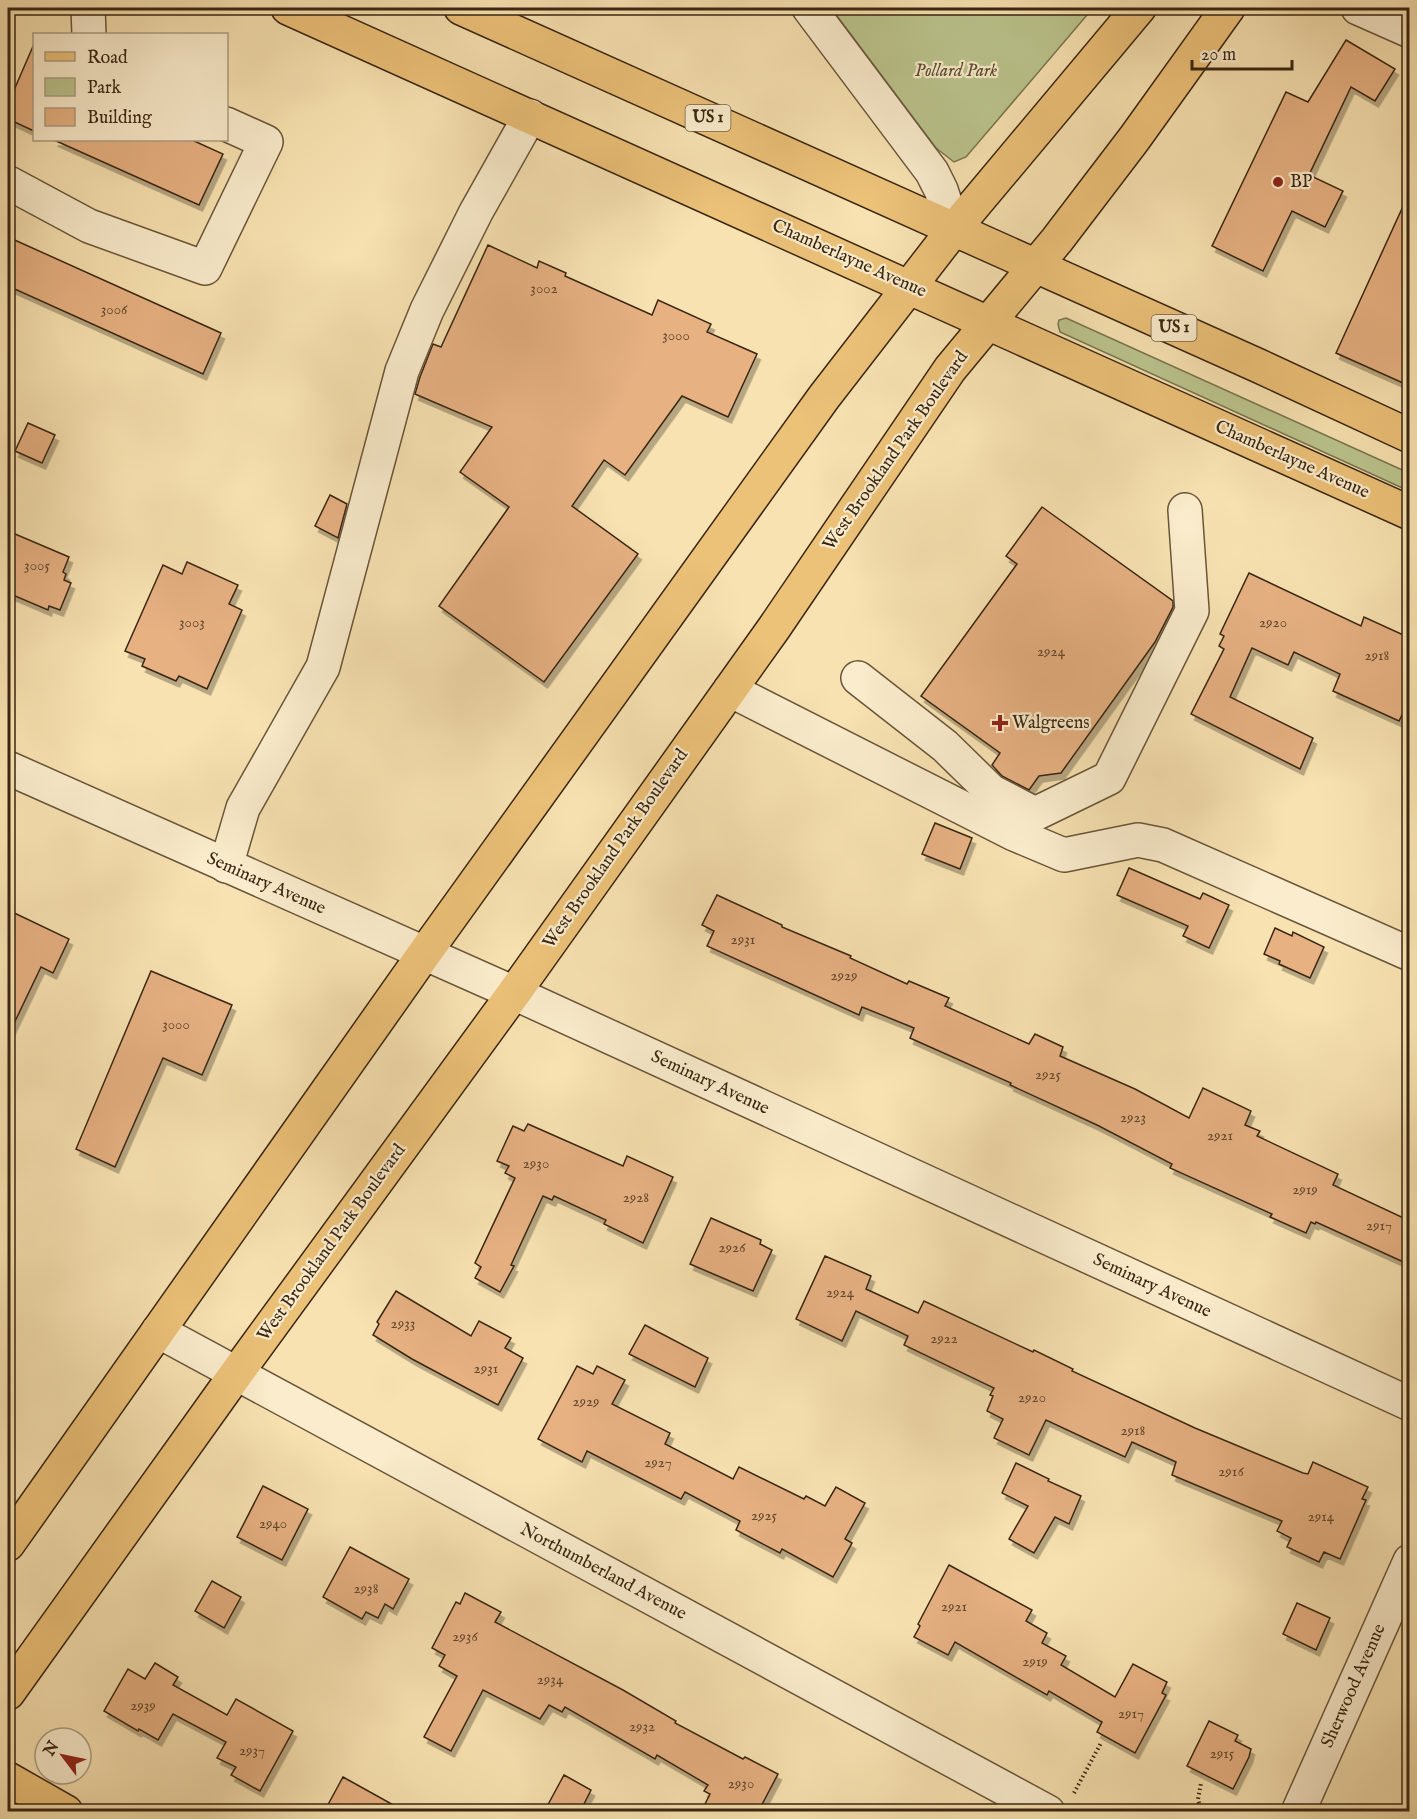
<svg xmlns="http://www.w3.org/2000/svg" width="1417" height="1819" font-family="'IM FELL English',serif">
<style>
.green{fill:#bbc48d;stroke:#7a7550;stroke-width:1.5}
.building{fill:#e7b182;stroke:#392612;stroke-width:1.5;filter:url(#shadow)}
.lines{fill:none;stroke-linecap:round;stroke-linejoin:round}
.minor-casing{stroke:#69553a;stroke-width:36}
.major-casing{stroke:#392612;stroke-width:36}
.path{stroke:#392612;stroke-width:4;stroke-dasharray:1.5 3;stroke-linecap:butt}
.minor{stroke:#faeccc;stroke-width:33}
.major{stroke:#ecc178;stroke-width:33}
.poi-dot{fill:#8f2418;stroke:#faeccc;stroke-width:2}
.labels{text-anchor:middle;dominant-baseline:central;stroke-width:4.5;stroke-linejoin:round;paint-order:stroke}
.number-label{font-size:15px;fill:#64492e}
.shield{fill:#faeccc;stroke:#73614a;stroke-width:1.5}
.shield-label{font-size:16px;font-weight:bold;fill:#392612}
.park-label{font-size:18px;font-style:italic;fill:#5a4e31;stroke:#faeccc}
.poi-label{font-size:18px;fill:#392612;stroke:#faeccc;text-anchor:start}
.street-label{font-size:18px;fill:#392612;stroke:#faeccc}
</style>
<defs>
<filter id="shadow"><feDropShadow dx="3.5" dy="6" stdDeviation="0" flood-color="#0004"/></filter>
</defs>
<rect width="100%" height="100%" fill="#f8e2b1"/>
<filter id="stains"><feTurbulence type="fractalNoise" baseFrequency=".00333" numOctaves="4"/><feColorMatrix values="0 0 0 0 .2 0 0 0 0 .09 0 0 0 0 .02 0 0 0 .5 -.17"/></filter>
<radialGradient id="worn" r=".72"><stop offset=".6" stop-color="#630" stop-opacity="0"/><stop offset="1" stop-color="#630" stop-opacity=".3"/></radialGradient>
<g class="green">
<polygon points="831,8 1093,8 966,157 954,162 936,148"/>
<polygon points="1066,318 1409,473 1409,491 1060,332 1058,324 1059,320"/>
</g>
<g class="building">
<polygon points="1346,40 1395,69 1375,101 1351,87 1309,175 1343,191 1325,227 1292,211 1263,271 1212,246 1286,92 1308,102"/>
<polygon points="34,44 34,131 8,119 8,104"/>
<polygon points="54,140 192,140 223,154 199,205"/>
<polygon points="1410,191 1410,369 1403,383 1336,353"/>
<polygon points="8,237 221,333 203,374 8,286"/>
<polygon points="488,245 537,268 539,261 566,273 565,276 652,315 658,300 711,324 707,332 757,354 728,417 682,396 625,475 604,460 572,506 638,554 544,682 439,606 509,507 460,472 492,427 415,394 420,377 433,344 441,347"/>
<polygon points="28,423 55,435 42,463 15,451"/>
<polygon points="330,495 347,504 338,538 315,526"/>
<polygon points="1042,507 1173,601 1173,607 1155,642 1061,773 1039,776 1029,790 1002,776 992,765 1000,753 921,696 1017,564 1006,556"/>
<polygon points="8,531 69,557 63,572 66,574 64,580 71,583 60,610 49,606 48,610 8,593"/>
<polygon points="187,562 238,585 229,604 242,610 207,689 179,676 176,681 142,666 145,659 125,651 163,565 182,574"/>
<polygon points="1249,573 1361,626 1364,617 1410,638 1410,699 1399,721 1333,691 1340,674 1294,652 1288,665 1252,648 1230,697 1313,738 1300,769 1191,714 1224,649 1219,646 1224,636 1220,634"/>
<polygon points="935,823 972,838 960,869 922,854"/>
<polygon points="1129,868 1200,899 1203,893 1229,905 1209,948 1183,936 1188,926 1117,895"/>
<polygon points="717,895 782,925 782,927 851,956 850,958 907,984 909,981 949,998 945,1006 1029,1044 1035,1034 1063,1047 1060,1056 1135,1089 1189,1118 1203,1088 1251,1111 1245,1125 1260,1131 1257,1136 1338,1174 1333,1185 1410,1221 1410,1265 1316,1222 1315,1224 1311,1222 1306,1233 1270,1217 1272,1214 1170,1168 1172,1164 1097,1125 1010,1085 1011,1083 910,1038 914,1028 862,1007 859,1015 707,946 714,931 702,925"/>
<polygon points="8,910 69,939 53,973 41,967 8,1036"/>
<polygon points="1275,928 1292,936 1293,932 1324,947 1310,978 1279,964 1280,961 1264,954"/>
<polygon points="151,971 232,1005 202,1075 163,1058 115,1167 76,1149"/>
<polygon points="528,1124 623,1166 627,1156 673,1177 643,1243 604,1224 606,1220 554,1196 552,1200 543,1196 511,1265 514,1266 500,1292 475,1278 481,1267 475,1263 515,1178 505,1173 509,1166 497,1161 513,1126 524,1131"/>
<polygon points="711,1218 761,1240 760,1244 772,1250 753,1291 690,1264"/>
<polygon points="825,1256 871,1276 866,1289 918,1313 924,1301 1033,1352 1034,1350 1073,1369 1072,1371 1195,1428 1303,1473 1308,1474 1313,1462 1368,1487 1362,1499 1366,1500 1340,1559 1324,1552 1319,1562 1287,1547 1291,1538 1277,1531 1282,1521 1172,1475 1176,1462 1132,1442 1125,1457 1046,1420 1029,1455 994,1438 1003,1419 987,1411 993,1396 990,1395 994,1388 904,1345 908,1336 856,1311 842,1341 796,1319"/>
<polygon points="396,1291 471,1336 479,1321 511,1338 505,1348 523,1358 498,1405 412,1359 373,1335 379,1324 377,1322"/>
<polygon points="645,1325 708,1358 695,1387 629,1354"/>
<polygon points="577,1366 593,1374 597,1366 625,1380 612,1404 670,1433 665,1444 733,1479 739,1467 804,1499 806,1496 825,1506 836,1487 865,1503 845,1539 852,1543 833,1577 782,1549 780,1553 736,1530 740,1521 685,1492 681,1499 587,1451 582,1462 538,1439"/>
<polygon points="1016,1463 1049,1479 1048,1481 1081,1496 1069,1524 1055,1517 1034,1553 1009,1539 1028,1506 1002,1493"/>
<polygon points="263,1486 308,1509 282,1560 237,1537"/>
<polygon points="350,1547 409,1579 393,1609 385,1604 378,1618 366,1612 362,1619 323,1597"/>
<polygon points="949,1565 1032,1610 1026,1621 1047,1633 1042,1643 1066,1656 1061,1665 1115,1697 1133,1664 1167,1682 1162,1693 1166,1695 1135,1753 1097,1732 1102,1722 1049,1691 1047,1695 955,1642 948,1655 914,1637 920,1626 918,1624"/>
<polygon points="212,1581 241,1597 224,1628 195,1611"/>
<polygon points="465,1593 501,1612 495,1622 623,1690 676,1721 675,1723 743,1759 745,1757 778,1774 758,1812 701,1812 710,1794 704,1791 708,1785 657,1755 655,1759 565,1707 562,1712 549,1705 540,1719 483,1690 451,1751 424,1737 457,1676 439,1666 445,1655 432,1648 456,1602 460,1604"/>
<polygon points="1297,1603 1330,1618 1316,1650 1283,1634"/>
<polygon points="155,1663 178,1677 173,1685 227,1715 236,1699 293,1731 260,1791 231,1775 236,1767 217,1758 226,1742 173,1714 158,1740 139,1729 138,1731 104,1711 128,1669 145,1679"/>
<polygon points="1209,1721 1238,1735 1235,1741 1251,1749 1249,1757 1233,1789 1187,1766"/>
<polygon points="564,1775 591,1790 580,1812 544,1812"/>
<polygon points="343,1777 406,1812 324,1812"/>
</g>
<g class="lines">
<g class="minor-casing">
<g id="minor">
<polyline points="88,8 89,34"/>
<polyline points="809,8 932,172 941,190 954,229"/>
<polyline points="1358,8 1410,31"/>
<polyline points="9,183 89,226 205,268 266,142 226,124"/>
<polyline points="858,678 945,746 991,791 1035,814 1109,778 1192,611 1185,510"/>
<polyline points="730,690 1014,834 1064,855 1138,840 1163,845 1410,954"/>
<polyline points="8,768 514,993 1410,1404"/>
<polyline points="226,866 243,808 323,667 402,371 427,310 476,212 530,116"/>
<polyline points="158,1331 1048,1812"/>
<polyline points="1298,1812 1410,1561"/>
</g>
</g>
<g class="major-casing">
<g id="major">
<polyline points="288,8 1410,513"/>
<polyline points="461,8 1259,366 1410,436"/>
<polyline points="8,1544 424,954 824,397 954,229 1139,8"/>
<polyline points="8,1693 236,1374 514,993 774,628 950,369 1057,240 1134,139 1228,8"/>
<polyline points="8,1779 66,1812"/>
</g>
</g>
<g class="path">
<polyline points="1074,1793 1101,1743"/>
<polyline points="1201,1812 1198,1799 1201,1783"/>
</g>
<use href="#minor" class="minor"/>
<use href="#major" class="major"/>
</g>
<g class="poi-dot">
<circle cx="1278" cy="182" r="6"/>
<path d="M997 714h6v6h6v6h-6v6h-6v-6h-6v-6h6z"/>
</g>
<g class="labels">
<g class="number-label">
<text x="544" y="288">3002</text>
<text x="114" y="309">3006</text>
<text x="676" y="335">3000</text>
<text x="37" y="565">3005</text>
<text x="192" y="622">3003</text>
<text x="1273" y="622">2920</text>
<text x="1051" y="651">2924</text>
<text x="1377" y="655">2918</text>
<text x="743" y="939">2931</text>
<text x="844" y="975">2929</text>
<text x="176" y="1024">3000</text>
<text x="1048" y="1074">2925</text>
<text x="1133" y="1117">2923</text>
<text x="1220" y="1135">2921</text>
<text x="536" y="1163">2930</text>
<text x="1305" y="1189">2919</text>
<text x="636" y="1197">2928</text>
<text x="1379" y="1225">2917</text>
<text x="732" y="1247">2926</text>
<text x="840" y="1292">2924</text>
<text x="403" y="1323">2933</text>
<text x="944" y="1338">2922</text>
<text x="486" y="1368">2931</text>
<text x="1032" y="1397">2920</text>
<text x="586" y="1401">2929</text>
<text x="1133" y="1430">2918</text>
<text x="658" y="1462">2927</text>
<text x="1231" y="1471">2916</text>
<text x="764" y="1515">2925</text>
<text x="1321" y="1516">2914</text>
<text x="273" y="1523">2940</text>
<text x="366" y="1588">2938</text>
<text x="954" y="1606">2921</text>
<text x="465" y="1636">2936</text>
<text x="1035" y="1661">2919</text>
<text x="550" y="1679">2934</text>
<text x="143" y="1705">2939</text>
<text x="1131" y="1713">2917</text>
<text x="642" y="1726">2932</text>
<text x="252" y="1750">2937</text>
<text x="1222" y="1753">2915</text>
<text x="741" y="1783">2930</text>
</g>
<g class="shield">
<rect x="685.5" y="105" width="45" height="26" rx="4.5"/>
<rect x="1151.5" y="315" width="45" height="26" rx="4.5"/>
</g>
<g class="shield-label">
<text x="708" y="118">US 1</text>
<text x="1174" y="328">US 1</text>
</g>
<g class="park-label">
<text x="956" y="71">Pollard Park</text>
</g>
<g class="poi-label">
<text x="1290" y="182">BP</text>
<text x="1012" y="723">Walgreens</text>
</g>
<g class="street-label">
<text transform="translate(849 259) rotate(24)">Chamberlayne Avenue</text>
<text transform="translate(896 451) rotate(-55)">West Brookland Park Boulevard</text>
<text transform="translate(1292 460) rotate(24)">Chamberlayne Avenue</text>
<text transform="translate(616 849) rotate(-55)">West Brookland Park Boulevard</text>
<text transform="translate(266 884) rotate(24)">Seminary Avenue</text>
<text transform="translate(710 1083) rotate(25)">Seminary Avenue</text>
<text transform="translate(332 1243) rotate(-54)">West Brookland Park Boulevard</text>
<text transform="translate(1152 1286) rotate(25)">Seminary Avenue</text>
<text transform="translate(603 1572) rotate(28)">Northumberland Avenue</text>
<text transform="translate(1354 1686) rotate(-66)">Sherwood Avenue</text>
</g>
</g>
<rect width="1417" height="1819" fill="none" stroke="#f8e2b1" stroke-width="30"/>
<rect x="9" y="9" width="1399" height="1801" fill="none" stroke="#392612" stroke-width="3"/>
<rect x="15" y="15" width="1387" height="1789" fill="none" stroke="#392612" stroke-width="1.5"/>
<rect x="33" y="33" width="195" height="108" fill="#faeccc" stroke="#ad9d82" stroke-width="1.5"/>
<rect x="45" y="52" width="30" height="9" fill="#ecc178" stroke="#ad9d82" stroke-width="1.5"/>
<text x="87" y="63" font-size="18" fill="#392612">Road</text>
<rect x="45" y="78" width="30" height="18" fill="#bbc48d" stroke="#ad9d82" stroke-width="1.5"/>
<text x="87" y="93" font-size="18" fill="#392612">Park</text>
<rect x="45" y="108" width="30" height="18" fill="#e7b182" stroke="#ad9d82" stroke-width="1.5"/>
<text x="87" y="123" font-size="18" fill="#392612">Building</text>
<g transform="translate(63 1756) rotate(302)"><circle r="28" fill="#faeccc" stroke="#ad9d82" stroke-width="1.5"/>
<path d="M0-4.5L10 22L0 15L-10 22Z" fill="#8f2418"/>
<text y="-9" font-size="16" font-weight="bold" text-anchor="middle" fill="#392612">N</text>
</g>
<path d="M1192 60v9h100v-9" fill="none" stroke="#392612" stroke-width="3"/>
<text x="1201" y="60" font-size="18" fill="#392612" stroke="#faeccc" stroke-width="4.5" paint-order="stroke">20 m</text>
<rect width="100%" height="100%" filter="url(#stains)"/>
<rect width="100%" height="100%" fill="url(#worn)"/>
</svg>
